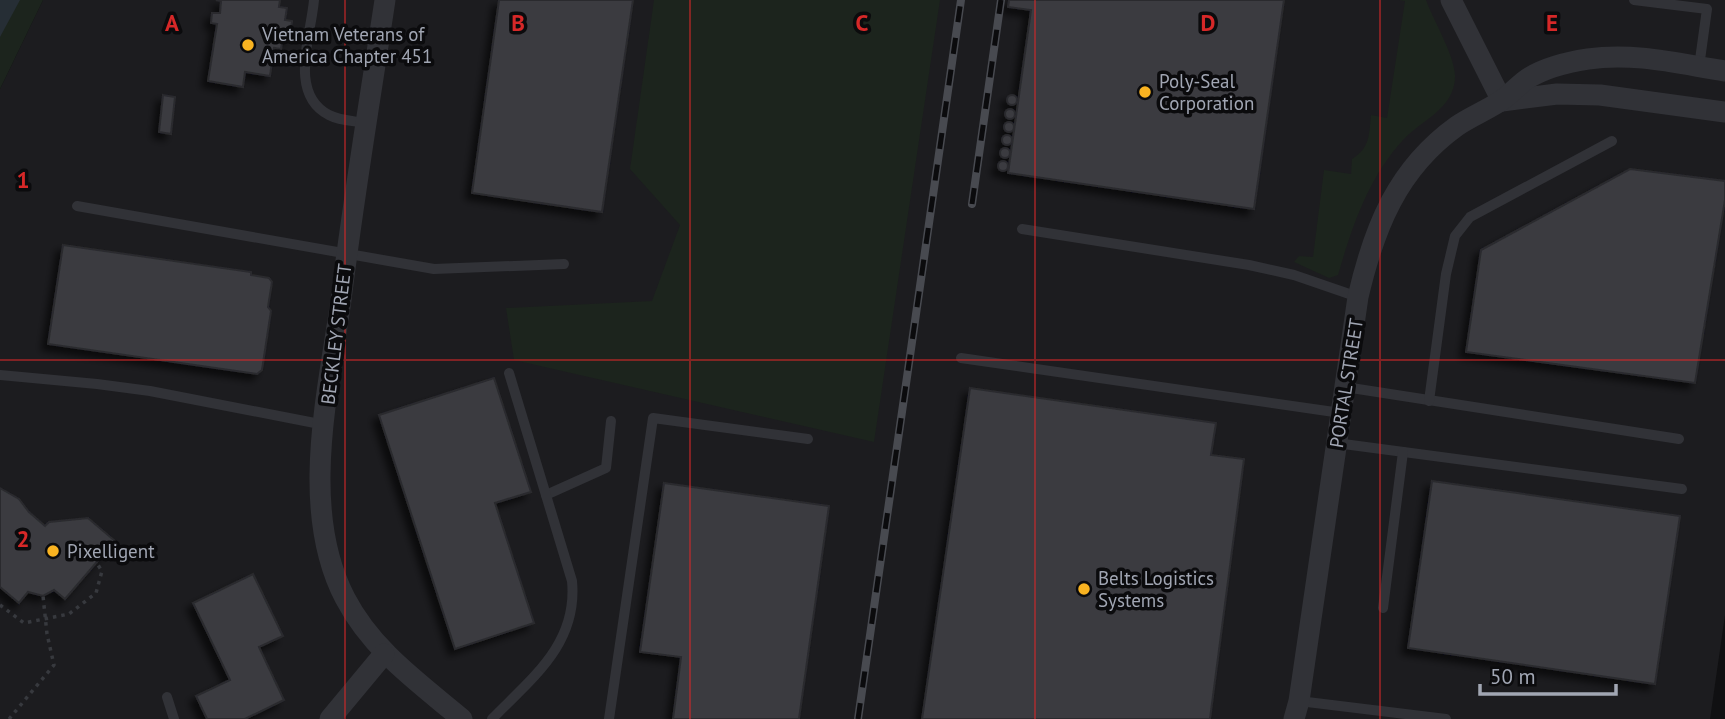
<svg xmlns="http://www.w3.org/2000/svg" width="1725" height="719" font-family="'PT Sans',sans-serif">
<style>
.built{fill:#1c1c1f}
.green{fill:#1c241d}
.water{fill:#262e35}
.building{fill:#3a3b3f;stroke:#2a2a2e;stroke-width:2;filter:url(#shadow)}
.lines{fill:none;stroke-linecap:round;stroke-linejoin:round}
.path{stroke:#37393e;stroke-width:3.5;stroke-dasharray:3.5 5;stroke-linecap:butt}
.service{stroke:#313237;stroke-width:10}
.minor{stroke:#313237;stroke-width:21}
.rail-casing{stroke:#484a50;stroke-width:8}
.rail{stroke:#0b0b0d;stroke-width:5;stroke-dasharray:16;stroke-linecap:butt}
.grid{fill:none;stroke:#d62828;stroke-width:2;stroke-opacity:0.55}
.poi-dot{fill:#f9b321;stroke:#0b0b0d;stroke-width:2.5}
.labels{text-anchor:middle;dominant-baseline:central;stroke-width:7;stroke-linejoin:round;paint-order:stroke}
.poi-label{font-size:19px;fill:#a1a6b3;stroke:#0b0b0d;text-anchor:start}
.street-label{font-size:19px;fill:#a1a6b3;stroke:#0b0b0d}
.grid-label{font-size:23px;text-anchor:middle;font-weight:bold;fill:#d62828;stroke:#0b0b0d;stroke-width:7;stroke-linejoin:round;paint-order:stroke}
</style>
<defs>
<filter id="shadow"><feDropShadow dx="-6" dy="6" stdDeviation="3.5" flood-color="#0009"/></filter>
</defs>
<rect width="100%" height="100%" fill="#101012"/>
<polygon class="built" points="43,0 1725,0 1725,615 1710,719 0,719 0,89"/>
<g class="green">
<polygon points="0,0 43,0 0,89"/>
<polygon points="654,0 940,0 874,442 514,360 506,308 652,301 680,225 630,169"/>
<path d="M1399,0h27c8,22 28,54 29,75 1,33 -34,45 -52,65 -35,38 -51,87 -65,135l-9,3 -35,-16 5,-6 14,1 11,-87 27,4 1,-15c18,-11 17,-24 19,-44l16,3 18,-117z"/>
</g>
<polygon class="water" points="0,0 20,0 0,37"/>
<g class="building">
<polygon points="216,0 280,0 279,7 287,8 285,20 292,21 290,38 283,37 281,49 274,48 270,76 245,72 243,87 208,81 217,24 211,23 212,13 220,13 221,1"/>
<polygon points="499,0 633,0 602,212 472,193"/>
<polygon points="1009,0 1284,0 1254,209 1008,173 1031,10 1008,7"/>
<polygon points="163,95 175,97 171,134 159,132"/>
<circle cx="1012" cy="100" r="5"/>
<circle cx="1010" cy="114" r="5"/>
<circle cx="1009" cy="127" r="5"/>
<circle cx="1007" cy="140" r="5"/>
<circle cx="1005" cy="153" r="5"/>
<circle cx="1003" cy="166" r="5"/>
<polygon points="1630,169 1725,181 1725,200 1695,383 1466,352 1481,250"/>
<polygon points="63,245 251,272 251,275 269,278 272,282 268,307 271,311 262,370 257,374 48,344"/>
<polygon points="494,378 531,492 495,503 534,623 455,649 379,415"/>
<polygon points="970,388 1216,423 1211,455 1244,459 1210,719 922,719"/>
<polygon points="1432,481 1680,516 1655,684 1408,648"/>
<polygon points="664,483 829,506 799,719 673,719 681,657 640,652"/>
<polygon points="0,488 19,499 29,512 45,526 49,522 88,518 115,541 65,599 54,590 43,596 28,592 19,603 0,587"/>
<polygon points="253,574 283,636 259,647 284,700 245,719 207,719 196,696 230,680 193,603"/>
</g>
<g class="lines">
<g class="path">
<polyline points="0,605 24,623 69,614 96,593 102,571 96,562"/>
<polyline points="9,719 54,665 47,634 43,596"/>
</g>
<g class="service">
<path d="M314,0c-3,36 -26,94 15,115 11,6 26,6 37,8"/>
<polyline points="1634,0 1707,9 1699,67"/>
<polyline points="77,206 434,269 564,264"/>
<polyline points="1022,229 1249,265 1294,275 1358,297"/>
<polyline points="961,358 1341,413"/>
<polyline points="0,375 97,384 150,391 325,425"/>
<polyline points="1345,387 1679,439"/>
<polyline points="1429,401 1446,274 1455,236 1470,217 1612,141"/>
<polyline points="1336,443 1682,489"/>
<polyline points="546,495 606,468 611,421"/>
<polyline points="1383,608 1403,452"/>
<polyline points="167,697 174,719"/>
<polyline points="1299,701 1446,719"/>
<path d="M492,719c40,-41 86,-75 80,-138l-63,-208"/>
<polyline points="609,719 653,418 808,439"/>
</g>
<g class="minor">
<path d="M385,0c-15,100 -32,200 -44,300 -13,93 -42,210 4,298 27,52 73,84 117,121"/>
<polyline points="1451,0 1502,101"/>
<polyline points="1502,101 1557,94 1600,95 1725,112"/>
<polyline points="330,719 384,654"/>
<path d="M1294,719l5,-18 59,-404c16,-69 39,-128 99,-171 13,-9 28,-15 42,-24 10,-6 18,-16 28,-23 17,-11 41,-17 61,-20 46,-7 92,5 137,12"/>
</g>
<g class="rail-casing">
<g id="rail">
<polyline points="972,204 1001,0"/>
<polyline points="858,719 961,0"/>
</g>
</g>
<use href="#rail" class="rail"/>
</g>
<path class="grid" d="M345,0v719M690,0v719M1035,0v719M1380,0v719M0,360h1725"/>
<g class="poi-dot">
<circle cx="248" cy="45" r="7"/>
<circle cx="1145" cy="92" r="7"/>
<circle cx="53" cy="551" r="7"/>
<circle cx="1084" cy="589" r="7"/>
</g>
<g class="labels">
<g class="poi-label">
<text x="262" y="34">Vietnam Veterans of<tspan x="262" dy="22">America Chapter 451</tspan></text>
<text x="1159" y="81">Poly-Seal<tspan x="1159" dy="22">Corporation</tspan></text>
<text x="67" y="551">Pixelligent</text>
<text x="1098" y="578">Belts Logistics<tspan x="1098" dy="22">Systems</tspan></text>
</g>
<g class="street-label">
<text transform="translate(336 334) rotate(-83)">BECKLEY STREET</text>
<text transform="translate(1346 383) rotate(-81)">PORTAL STREET</text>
</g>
</g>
<g class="grid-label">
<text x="172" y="31">A</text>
<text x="518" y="31">B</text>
<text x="862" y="31">C</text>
<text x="1208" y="31">D</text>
<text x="1552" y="31">E</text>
<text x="23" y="188">1</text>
<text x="23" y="547">2</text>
</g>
<path d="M1480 684v10h136v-10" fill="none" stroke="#a1a6b3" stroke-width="3.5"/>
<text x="1490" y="684" font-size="21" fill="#a1a6b3" stroke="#0b0b0d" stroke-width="5" paint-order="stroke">50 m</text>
</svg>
